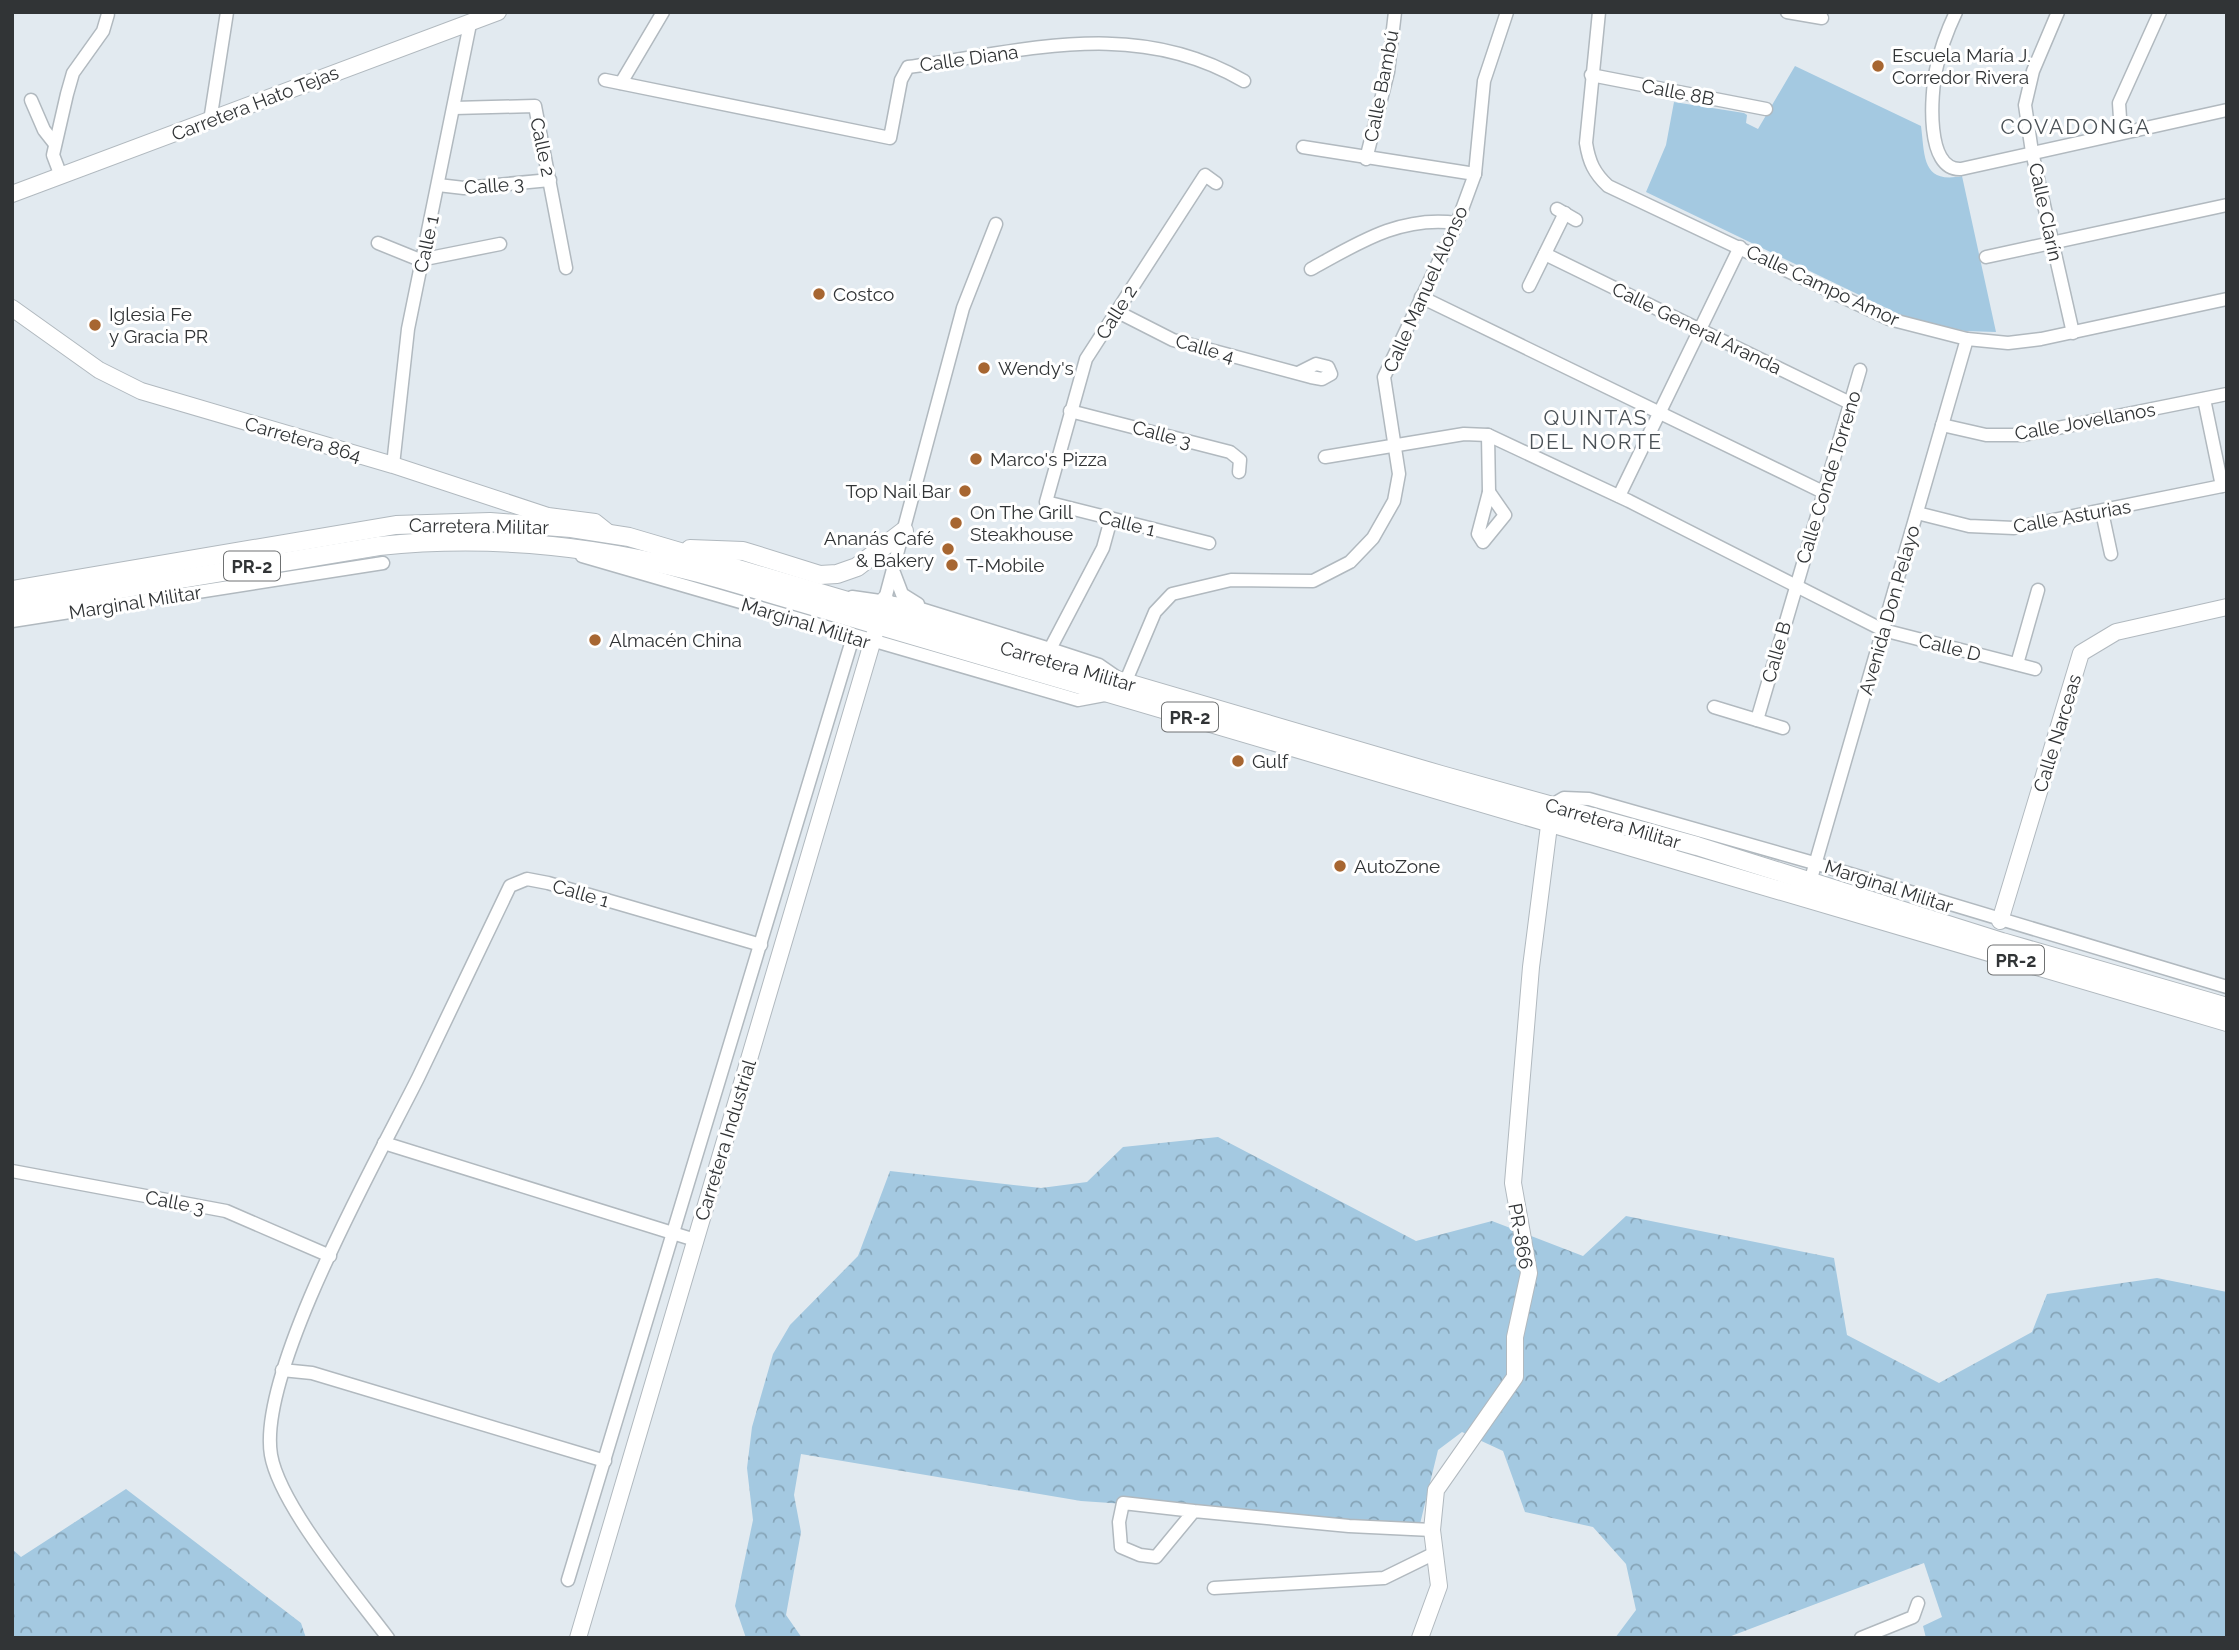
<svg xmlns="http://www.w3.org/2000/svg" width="2239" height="1650" font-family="Raleway,sans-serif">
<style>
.forest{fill:url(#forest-crowns)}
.green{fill:#a4c9e1}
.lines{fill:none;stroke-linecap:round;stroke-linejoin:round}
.street-casing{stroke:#b1b9bf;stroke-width:15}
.secondary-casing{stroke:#b1b9bf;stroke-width:18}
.primary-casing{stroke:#b1b9bf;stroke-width:20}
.street{stroke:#fff;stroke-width:12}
.secondary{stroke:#fff;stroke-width:16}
.primary{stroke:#fff;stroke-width:18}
.poi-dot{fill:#a76631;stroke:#fff;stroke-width:2.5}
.labels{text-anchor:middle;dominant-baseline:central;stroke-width:6;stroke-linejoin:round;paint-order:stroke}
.shield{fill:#fff;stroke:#6f7172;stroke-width:2}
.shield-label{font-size:18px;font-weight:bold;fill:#313436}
.poi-label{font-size:19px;fill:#313436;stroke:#fff;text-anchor:start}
.street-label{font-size:19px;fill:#313436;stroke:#fff}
.neighbourhood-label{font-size:21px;letter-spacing:2px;fill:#4a5156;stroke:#fff}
</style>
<defs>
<pattern id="forest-crowns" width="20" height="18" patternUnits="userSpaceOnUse" patternTransform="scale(1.75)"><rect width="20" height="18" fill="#a4c9e1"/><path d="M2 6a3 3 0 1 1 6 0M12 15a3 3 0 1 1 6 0" fill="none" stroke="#86a4b7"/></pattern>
</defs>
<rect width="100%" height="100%" fill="#e2eaf0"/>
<g class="forest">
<polygon points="1218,1137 1416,1241 1492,1221 1583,1256 1626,1216 1834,1258 1847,1335 1939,1383 2032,1332 2047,1294 2157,1278 2227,1292 2227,1638 1926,1638 1923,1626 1942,1617 1924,1563 1726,1638 1615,1638 1636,1610 1626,1564 1593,1527 1525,1512 1503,1451 1462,1432 1438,1450 1420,1524 1081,1501 801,1454 794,1495 801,1532 786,1615 802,1638 746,1638 735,1606 753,1520 747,1468 752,1427 773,1354 790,1325 858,1256 890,1171 1041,1188 1087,1182 1123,1147"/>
<polygon points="126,1489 301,1623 306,1638 12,1638 12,1549 21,1557"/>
</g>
<path class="green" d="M1795,66l126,60c4,31 1,58 41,50l34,156 -31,-1 -60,-14 -259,-125 20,-47 8,-43 70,11 3,2 -1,8 12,6z"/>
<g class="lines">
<g class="street-casing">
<g id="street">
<path d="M1599,12l-13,131c3,19 8,30 22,43l281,133 78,20 41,4 33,-4 186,-40"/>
<polyline points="1787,12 1822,18"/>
<path d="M1956,12c-9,19 -16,38 -20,58 -5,24 -11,101 25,99l266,-59"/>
<polyline points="2058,12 2033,71 2025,105 2032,152 2073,333"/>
<polyline points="1591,75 1766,109"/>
<path d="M605,80l285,58 11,-58 7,-13c118,-16 227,-50 336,14"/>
<polyline points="621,83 663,12"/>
<polyline points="31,100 44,130 55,144"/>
<polyline points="454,108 535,106 566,268"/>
<polyline points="210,121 227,12"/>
<polyline points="2121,133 2119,103 2160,12"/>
<polyline points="1303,147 1475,174"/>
<polyline points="1366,159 1388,72 1395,12"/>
<polyline points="61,176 53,155 67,94 73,73 103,31 108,14"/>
<polyline points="438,185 464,188 550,180"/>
<polyline points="1557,209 1576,220"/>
<polyline points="378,243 420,260 500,244"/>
<polyline points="1545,254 1850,403"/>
<polyline points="1986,257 2227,205"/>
<path d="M1311,269c47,-26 90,-54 146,-46"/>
<polyline points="1529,286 1565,213"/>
<polyline points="1421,297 1823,492"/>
<polyline points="1116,311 1173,340 1311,377 1322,379 1331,374 1328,367 1316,364 1298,373"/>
<polyline points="2204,399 2222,486"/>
<polyline points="1070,411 1230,452 1240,460 1239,472"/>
<polyline points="1942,425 1986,435 2023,435 2227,394"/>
<polyline points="1488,435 1489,492"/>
<polyline points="1325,457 1464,434 1488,435 1629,501 1883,630 2035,669"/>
<polyline points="393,465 408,329 470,24"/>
<polygon points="1489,492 1505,515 1483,542 1478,534"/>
<polyline points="1619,496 1740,247"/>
<polyline points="2102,512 2111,554"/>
<polyline points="1917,513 1969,526 2014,528 2227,485"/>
<polyline points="1209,543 1046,502 1086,359 1205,175 1216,183"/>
<polyline points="582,556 1078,700 1110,694"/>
<polyline points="894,573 902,594 918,604"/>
<polyline points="852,597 908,605 1050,649 1099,665 1125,683 1155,612 1172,594 1231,580 1313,581 1350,562 1373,538 1394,501 1399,474 1384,377 1457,223 1475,174 1484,81 1507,12"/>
<polyline points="885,599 963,308 996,224"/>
<polyline points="12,621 383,563"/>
<polyline points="1050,649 1103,548 1111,519"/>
<polyline points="2017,664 2038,590"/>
<polyline points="1714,707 1783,728"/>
<polyline points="1757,720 1860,370"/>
<polyline points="1552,805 1564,798 1589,799 1814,863 2227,987"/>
<polyline points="1808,889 1967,339"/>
<polyline points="384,1143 695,1240"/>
<polyline points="12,1171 226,1211 330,1256"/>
<polyline points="282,1370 312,1373 605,1461"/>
<polyline points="1194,1511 1123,1503 1119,1522 1121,1547 1140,1555 1156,1557 1194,1511 1349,1526 1432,1530"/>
<polyline points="568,1580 853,637"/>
<polyline points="1214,1588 1384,1578 1433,1554"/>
<path d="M388,1638c-33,-44 -108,-132 -117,-183 -14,-83 107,-297 147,-377 31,-64 61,-128 92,-192l17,-7 21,4 213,62"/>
<polyline points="1861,1638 1913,1617 1918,1603"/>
</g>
</g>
<g class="secondary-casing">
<g id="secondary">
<polyline points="12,194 498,12"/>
<polyline points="12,308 99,370 141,391 393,465 548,516 595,522 610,534"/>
<polyline points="2000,921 2081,653 2116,632 2227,607"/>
<polyline points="578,1638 885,599"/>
<polyline points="1420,1638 1439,1586 1432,1530 1436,1490 1515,1377 1515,1337 1529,1273 1513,1183 1531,967 1551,810"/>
</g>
</g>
<g class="primary-casing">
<g id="primary">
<polyline points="690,549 743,551 820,575 837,574 857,567 904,531"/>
<polyline points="12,590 396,525 490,522 571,528 629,537 1441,775 1697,846 2002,942 2227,1007"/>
<path d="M12,607l367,-61c118,-12 229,1 342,33l1506,443"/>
</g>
</g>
<use href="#street" class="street"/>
<use href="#secondary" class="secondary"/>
<use href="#primary" class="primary"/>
</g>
<g class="poi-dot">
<circle cx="1878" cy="66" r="7"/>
<circle cx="819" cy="294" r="7"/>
<circle cx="95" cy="325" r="7"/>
<circle cx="984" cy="368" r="7"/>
<circle cx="976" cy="459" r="7"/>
<circle cx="965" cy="491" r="7"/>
<circle cx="956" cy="523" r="7"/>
<circle cx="948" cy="549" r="7"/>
<circle cx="952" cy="565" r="7"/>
<circle cx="595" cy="640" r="7"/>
<circle cx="1238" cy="761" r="7"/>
<circle cx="1340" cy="866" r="7"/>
</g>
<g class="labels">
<g class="shield">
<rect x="224" y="551.5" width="56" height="29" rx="5"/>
<rect x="1162" y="702.5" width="56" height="29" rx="5"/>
<rect x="1988" y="945.5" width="56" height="29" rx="5"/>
</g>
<g class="shield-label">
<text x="252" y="566">PR-2</text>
<text x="1190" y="717">PR-2</text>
<text x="2016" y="960">PR-2</text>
</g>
<g class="poi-label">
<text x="1892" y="55">Escuela María J.<tspan x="1892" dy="22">Corredor Rivera</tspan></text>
<text x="833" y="294">Costco</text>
<text x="109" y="314">Iglesia Fe<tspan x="109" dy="22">y Gracia PR</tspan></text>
<text x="998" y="368">Wendy's</text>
<text x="990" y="459">Marco's Pizza</text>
<text x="951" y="491" text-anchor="end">Top Nail Bar</text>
<text x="970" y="512">On The Grill<tspan x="970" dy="22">Steakhouse</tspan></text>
<text x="934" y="538" text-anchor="end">Ananás Café<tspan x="934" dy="22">&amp; Bakery</tspan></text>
<text x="966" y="565">T-Mobile</text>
<text x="609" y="640">Almacén China</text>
<text x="1252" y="761">Gulf</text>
<text x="1354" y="866">AutoZone</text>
</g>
<g class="street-label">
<text transform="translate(969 58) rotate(-8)">Calle Diana</text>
<text transform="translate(1381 86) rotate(-79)">Calle Bambú</text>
<text transform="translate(1678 92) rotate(11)">Calle 8B</text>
<text transform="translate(255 103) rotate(-21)">Carretera Hato Tejas</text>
<text transform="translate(543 147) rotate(78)">Calle 2</text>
<text transform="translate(494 185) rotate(-4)">Calle 3</text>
<text transform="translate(2046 212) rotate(78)">Calle Clarín</text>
<text transform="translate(426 244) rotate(-78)">Calle 1</text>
<text transform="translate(1823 285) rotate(25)">Calle Campo Amor</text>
<text transform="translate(1425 289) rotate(-66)">Calle Manuel Alonso</text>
<text transform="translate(1116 312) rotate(-58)">Calle 2</text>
<text transform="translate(1697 328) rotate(26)">Calle General Aranda</text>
<text transform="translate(1205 348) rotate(16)">Calle 4</text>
<text transform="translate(2085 421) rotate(-10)">Calle Jovellanos</text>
<text transform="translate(1162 434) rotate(15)">Calle 3</text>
<text transform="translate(303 439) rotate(16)">Carretera 864</text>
<text transform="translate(1828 477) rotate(-73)">Calle Conde Torreno</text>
<text transform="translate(2072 516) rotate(-10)">Calle Asturias</text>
<text transform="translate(1127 523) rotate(14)">Calle 1</text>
<text transform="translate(479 526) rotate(1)">Carretera Militar</text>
<text transform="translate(135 602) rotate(-9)">Marginal Militar</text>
<text transform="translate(1889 610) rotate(-74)">Avenida Don Pelayo</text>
<text transform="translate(806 623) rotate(17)">Marginal Militar</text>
<text transform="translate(1950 647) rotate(14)">Calle D</text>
<text transform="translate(1776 652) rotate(-74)">Calle B</text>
<text transform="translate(1068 666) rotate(16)">Carretera Militar</text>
<text transform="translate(2057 733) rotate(-73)">Calle Narceas</text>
<text transform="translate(1613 823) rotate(16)">Carretera Militar</text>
<text transform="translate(1889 886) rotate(18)">Marginal Militar</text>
<text transform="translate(581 893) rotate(16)">Calle 1</text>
<text transform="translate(725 1140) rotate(-73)">Carretera Industrial</text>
<text transform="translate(175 1202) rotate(11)">Calle 3</text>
<text transform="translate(1521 1236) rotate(80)">PR-866</text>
</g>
<g class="neighbourhood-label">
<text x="2076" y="126">COVADONGA</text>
<text x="1596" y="417">QUINTAS<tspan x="1596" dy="24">DEL NORTE</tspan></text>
</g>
</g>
<rect width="2239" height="1650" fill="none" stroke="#313436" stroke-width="28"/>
</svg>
